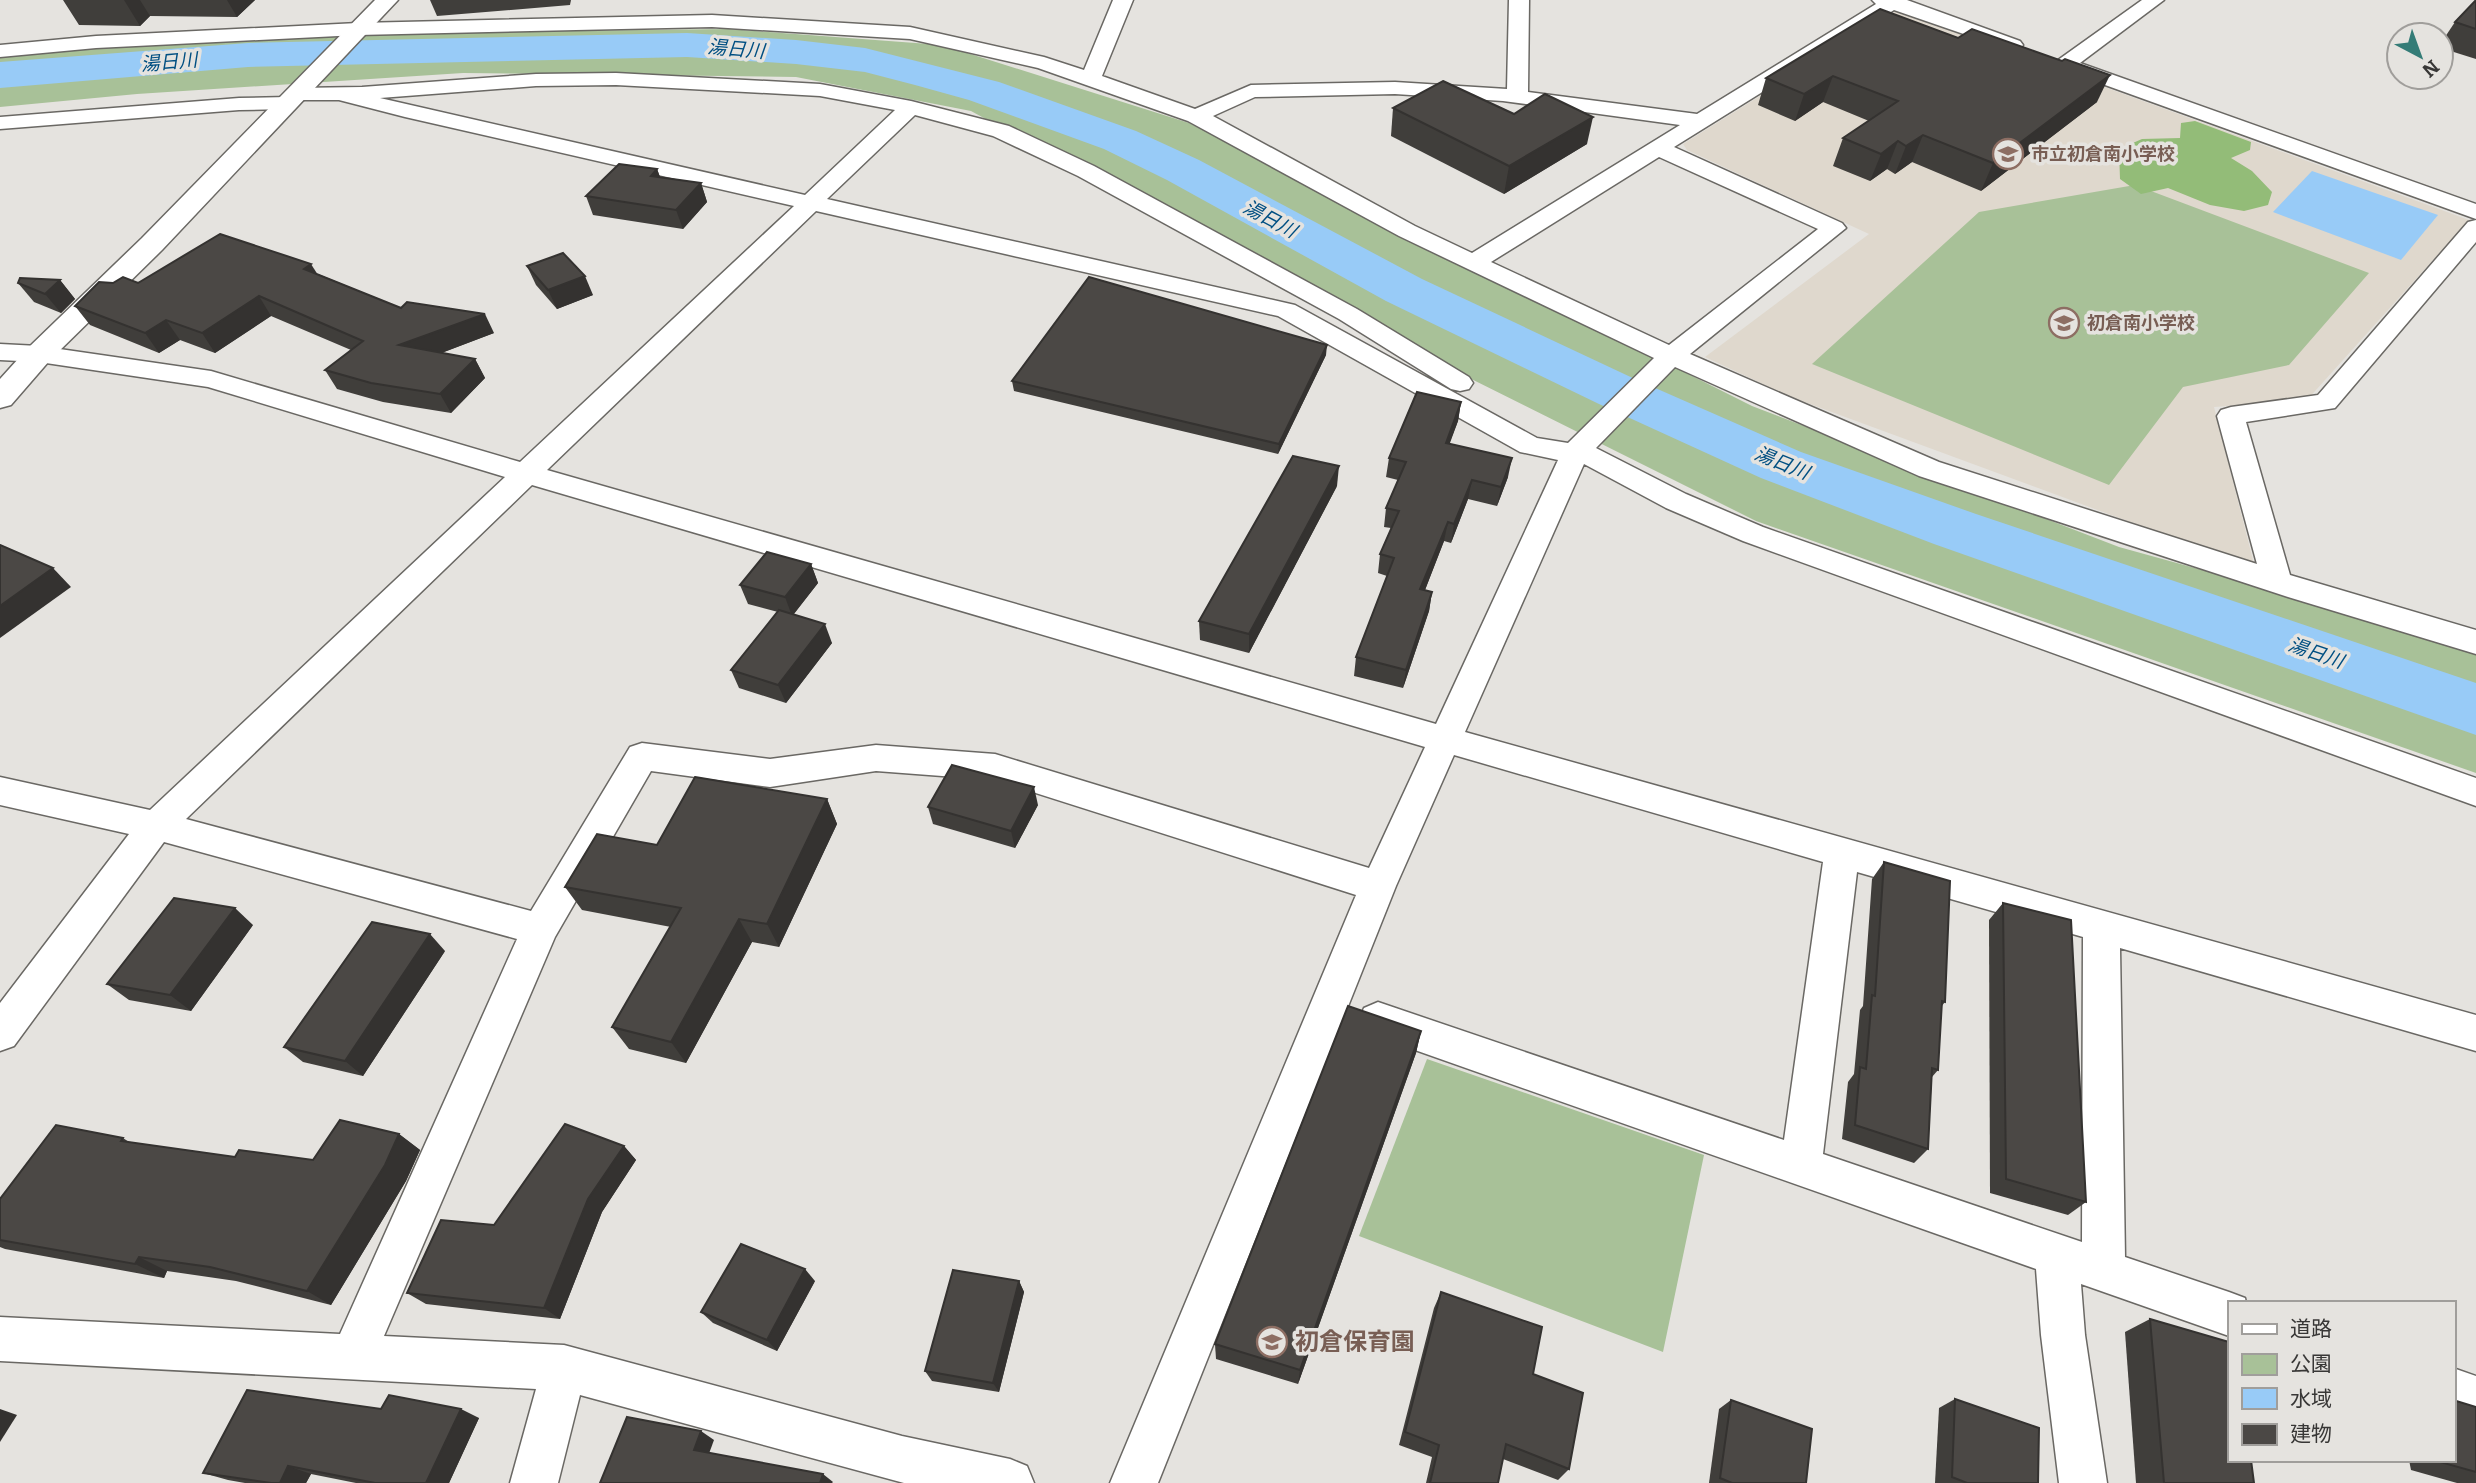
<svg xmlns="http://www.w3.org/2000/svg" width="2476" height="1483" font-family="Bitter,'Noto Sans JP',serif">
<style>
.built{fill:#dfd8cd}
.green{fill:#a8c198}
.forest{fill:#93bc78}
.water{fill:#98cbf7}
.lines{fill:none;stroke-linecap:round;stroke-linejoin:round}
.river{fill:#98cbf7;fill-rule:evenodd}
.street-casing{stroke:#6a6864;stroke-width:3}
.secondary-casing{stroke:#6a6864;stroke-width:3}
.street{fill:#fff;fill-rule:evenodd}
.secondary{fill:#fff;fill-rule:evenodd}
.wall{fill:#403e3b}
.shaded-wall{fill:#343230}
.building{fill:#4b4845;stroke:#343230;stroke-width:2}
.labels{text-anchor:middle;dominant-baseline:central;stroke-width:7;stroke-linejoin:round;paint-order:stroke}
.far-education-label{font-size:18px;font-weight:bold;fill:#785e54;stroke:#e5e3df;text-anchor:start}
.far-water-label{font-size:19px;font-style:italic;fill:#004f82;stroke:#e5e3df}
.near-education-label{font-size:24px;font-weight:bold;fill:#785e54;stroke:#e5e3df;text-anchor:start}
</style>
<rect width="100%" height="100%" fill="#e5e3df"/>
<polygon class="built" points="1896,11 2469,220 2307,400 2214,407 2255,568 1791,397 1705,357 1869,234 1687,150 1683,144"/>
<g class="green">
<polygon points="729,29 942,45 1189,123 1752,406 2119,547 2476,646 2476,773 1756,521 1371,329 971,111 796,77 463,73 137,94 0,107 0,56 71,48 389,33"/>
<polygon points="2135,185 2369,273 2289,365 2183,387 2109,485 1812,364 1979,212"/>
<polygon points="1427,1059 1704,1155 1663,1352 1359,1236"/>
</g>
<polygon class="forest" points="2195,121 2251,142 2250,150 2231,158 2252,171 2272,192 2268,205 2244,211 2210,205 2168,188 2141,194 2120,179 2119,149 2142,139 2180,138 2181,123"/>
<polygon class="water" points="2312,171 2438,215 2401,260 2273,212"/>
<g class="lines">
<polygon class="river" points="687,33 796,40 865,48 999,82 1136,131 1199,160 1422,279 1637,380 1801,452 1976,514 2476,683 2476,735 1934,544 1761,478 1599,404 1386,301 1167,180 1104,149 969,100 915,85 865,72 796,64 687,57 248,67 0,88 0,62 248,43"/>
<g class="street-casing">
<g id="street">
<path d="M1113,0h20l-31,76 93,33 56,-24 144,-3 112,7 2,-89h20l-1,92 169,22 179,-110 -4,-4h35l113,41 3,4 -3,4 -7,2 -119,-41 -220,137 168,76 4,5 -156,126 249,108 318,102 -40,-148 4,-6 10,-3 87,-12 150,-173 8,-2v22l-141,166 -89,14 44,153 186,55v24l-188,-57 -369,-121 -244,-109 -79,81 90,46 77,33 713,251v28l-733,-265 -77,-33 -82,-44 -119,268 1011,283v36l-356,-103 5,309 104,35 16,6 1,5h-17v33l-148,-52 4,51 22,148h-48l-18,-148 -5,-66 -672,-237 -5,-12 5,-12 14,-6 406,138 39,-278 -369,-107 -58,131 -238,597h-48l246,-588 -361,-115 -119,-9 -106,16 -119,-16 -96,166 -171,399 180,9 338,91 108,23 17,7 7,17h-130l-324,-88 -22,88h-48l26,-94 -536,-28v-44l340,17 177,-395 -353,-97 -150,204 -14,5v-48l129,-169 -129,-29v-28l150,33 355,-333 -297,-90 -169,-25 -39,-2v-16l39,2 172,25 309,91 274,-256 -389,-89 -66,-17h-42l2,3 -4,4 -7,2 -49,1 -239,19v-12l239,-19 49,-1 -1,-3 3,-4 7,-2 65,-1 174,-13 80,-1 204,11 91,17 98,25 85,40 263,143 112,68 4,6 -4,6 -9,2 -9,-2 -112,-70 -261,-143 -85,-40 -78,-21 -88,84 468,106 242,133 31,5 86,-85 -255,-122 -211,-115 -150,-53 -128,-29 -198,-12 -354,8 -262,13 -96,9v-12l96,-9 262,-13 354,-8 198,12 134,30 40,13zM616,85l204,11 75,14 -90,85 -425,-97 156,-12zM1395,94l108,7 177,24 -208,128 -57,-27 -202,-110 42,-19zM1659,157l159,72 -149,116 -178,-83zM816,211l462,105 242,136 38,8 -122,264 -889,-254zM532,485l893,262 -56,121 -374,-114 -119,-9 -106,14 -128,-16 -12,4 -99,164 -345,-92zM1857,872l226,65 -1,305 -259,-88z"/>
<polygon points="2142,0 2164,0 2080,63 2476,204 2476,219 2058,68 2055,64 2058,60"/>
<polygon points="2453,1368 2476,1376 2476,1422 2453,1414"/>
</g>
</g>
<g class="secondary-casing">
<polygon id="secondary" points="375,0 398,0 162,250 50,360 11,405 0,408 0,379 28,348 142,238"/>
</g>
<use href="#street" class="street"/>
<use href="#secondary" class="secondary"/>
</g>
<g class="wall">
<polygon points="63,0 255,0 237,17 150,16 140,26 79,25"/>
<polygon points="430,0 571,0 570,5 437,16"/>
<polygon points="2476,0 2476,59 2441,48 2441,43 2455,22"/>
<polygon points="1880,9 2097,102 1981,191 1912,162 1895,174 1887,169 1870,181 1833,166 1843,138 1869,121 1823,102 1795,121 1758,105 1766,78"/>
<polygon points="1393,108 1514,114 1587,144 1504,194 1391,136"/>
<polygon points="657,169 660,177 701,183 707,202 683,229 593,215 586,196"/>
<polygon points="527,266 593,295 557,309 536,285"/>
<polygon points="318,274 401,308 494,333 441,353 475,359 485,378 451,413 383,402 337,389 325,370 351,350 271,316 215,353 180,340 159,353 90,325 75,306 113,283"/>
<polygon points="60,280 75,299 61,313 34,302 18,283"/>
<polygon points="1326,355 1278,454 1014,391 1012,381"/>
<polygon points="1461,402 1458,421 1449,444 1508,477 1497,506 1468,499 1451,543 1444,541 1425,590 1432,592 1429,611 1403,688 1354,676 1356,657 1387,576 1378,573 1380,554 1391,528 1384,527 1386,508 1398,480 1386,477 1389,458"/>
<polygon points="1337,486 1249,653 1200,640 1199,621"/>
<polygon points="811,564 818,583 794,614 832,643 786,703 739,688 731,670 778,612 748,604 740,585"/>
<polygon points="827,799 837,824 779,947 752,942 686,1063 629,1049 612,1027 671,927 582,910 565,887 657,845"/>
<polygon points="1038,805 1015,848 933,824 928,807"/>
<polygon points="1884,862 1945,1002 1941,1007 1938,1070 1932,1077 1928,1149 1914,1163 1842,1139 1848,1082 1854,1074 1860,1010 1863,1006 1872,879"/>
<polygon points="2003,903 2086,1202 2068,1215 1990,1193 1989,920"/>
<polygon points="253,925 191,1011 129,1000 107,984"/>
<polygon points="445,951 363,1076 303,1062 284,1047"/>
<polygon points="1421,1031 1416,1053 1298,1384 1216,1359 1215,1344"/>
<polygon points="399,1134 420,1150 406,1181 331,1305 236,1281 167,1271 164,1278 5,1249 0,1247 0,1199 123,1138 129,1142 235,1157 313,1160"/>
<polygon points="624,1146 636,1160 602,1212 560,1319 426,1304 407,1293 494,1225"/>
<polygon points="815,1281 777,1351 713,1323 701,1312"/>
<polygon points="1019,1281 1024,1292 999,1392 932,1381 925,1371"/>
<polygon points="1441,1292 1533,1374 1569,1469 1558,1480 1503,1459 1498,1483 1426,1483 1432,1457 1399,1445 1434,1308"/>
<polygon points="2150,1319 2254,1483 2136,1483 2125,1332"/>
<polygon points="1955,1399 2038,1483 1935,1483 1939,1408"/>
<polygon points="1731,1400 1806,1483 1709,1483 1719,1409"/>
<polygon points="2476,1407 2476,1483 2457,1483 2411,1470 2409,1460 2453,1460"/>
<polygon points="381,1409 479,1418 449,1483 356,1483 311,1474 306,1483 245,1483 228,1480 203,1473"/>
</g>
<g class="shaded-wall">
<polygon points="124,0 140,0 150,16 140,26"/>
<polygon points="227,0 255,0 237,17"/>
<polygon points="2110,75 2097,102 1981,191 1993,163"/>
<polygon points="1833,76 1823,102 1795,121 1804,94"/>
<polygon points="1593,117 1587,144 1504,194 1509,166"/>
<polygon points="1923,135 1912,162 1895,174 1906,146"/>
<polygon points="1898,141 1887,169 1870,181 1881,154"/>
<polygon points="657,169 664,188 651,176"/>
<polygon points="701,183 707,202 683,229 676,210"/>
<polygon points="311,264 323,283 304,269"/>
<polygon points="585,276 593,295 557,309 548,290"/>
<polygon points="60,280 75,299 61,313 45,294"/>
<polygon points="259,296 271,316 215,353 202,333"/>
<polygon points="485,314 494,333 410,365 399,345"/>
<polygon points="166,320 180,340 159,353 145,333"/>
<polygon points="1327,345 1326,355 1278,454 1279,444"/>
<polygon points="475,359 485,378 451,413 440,394"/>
<polygon points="1461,402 1458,421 1443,462 1446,443"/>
<polygon points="1512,458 1508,477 1497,506 1501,487"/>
<polygon points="1339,466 1337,486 1249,653 1249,634"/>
<polygon points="1472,480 1468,499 1451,543 1454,524"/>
<polygon points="1448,522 1444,541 1418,608 1420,589"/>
<polygon points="811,564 818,583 792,616 785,597"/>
<polygon points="53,568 71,587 0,638 0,606"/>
<polygon points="1432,592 1429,611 1403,688 1406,670"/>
<polygon points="825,624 832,643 786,703 778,685"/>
<polygon points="1034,787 1038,805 1015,848 1011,831"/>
<polygon points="827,799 837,824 779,947 767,924"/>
<polygon points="235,908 253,925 191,1011 170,995"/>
<polygon points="739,919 752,942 686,1063 671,1042"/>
<polygon points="430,934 445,951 363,1076 345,1061"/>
<polygon points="1421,1031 1416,1053 1298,1384 1300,1370"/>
<polygon points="399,1134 420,1150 406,1181 331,1305 307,1291"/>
<polygon points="624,1146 636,1160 602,1212 560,1319 544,1308 588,1199"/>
<polygon points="139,1257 167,1271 164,1278 135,1264"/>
<polygon points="805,1269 815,1281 777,1351 767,1340"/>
<polygon points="1019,1281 1024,1292 999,1392 993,1383"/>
<polygon points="0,1409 17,1415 0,1442"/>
<polygon points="461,1409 479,1418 449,1483 426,1483"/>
<polygon points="701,1431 714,1440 707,1459 694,1450"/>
<polygon points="288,1466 311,1474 306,1483 280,1483"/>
<polygon points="823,1474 833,1482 832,1483 820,1483"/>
</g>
<g class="building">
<polygon points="2476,0 2476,29 2455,22"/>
<polygon points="1880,9 1958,38 1972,29 2062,61 2065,59 2110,75 1993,163 1923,135 1906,146 1898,141 1881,154 1843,138 1898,101 1833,76 1804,94 1766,78"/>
<polygon points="1443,81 1514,114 1545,94 1593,117 1509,166 1393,108"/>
<polygon points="619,164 657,169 651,176 701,183 676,210 586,196"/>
<polygon points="220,234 311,264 304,269 401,308 407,302 485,314 399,345 475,359 440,394 371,383 325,370 363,341 259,296 202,333 166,320 145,333 75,306 99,282 113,283 123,277 138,283"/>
<polygon points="563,253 585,276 548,290 527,266"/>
<polygon points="1089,277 1327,345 1279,444 1012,381"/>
<polygon points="20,278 60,280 45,294 18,283"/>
<polygon points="1417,392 1461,402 1446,443 1512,458 1501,487 1472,480 1454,524 1448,522 1420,589 1432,592 1406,670 1356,657 1394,558 1380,554 1399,511 1386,508 1406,462 1389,458"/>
<polygon points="1293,456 1339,466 1249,634 1199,621"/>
<polygon points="0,545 53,568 0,606"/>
<polygon points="767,552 811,564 785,597 740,585"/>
<polygon points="779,610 825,624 778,685 731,670"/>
<polygon points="952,765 1034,787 1011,831 928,807"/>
<polygon points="695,777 827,799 767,924 739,919 671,1042 612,1027 681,908 565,887 597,834 657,845"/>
<polygon points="1884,862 1950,881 1945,1002 1942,1001 1938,1070 1932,1068 1928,1149 1855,1125 1860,1067 1866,1069 1872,995 1875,996"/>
<polygon points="174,898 235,908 170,995 107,984"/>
<polygon points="2003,903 2071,920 2086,1202 2006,1179"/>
<polygon points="372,922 430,934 345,1061 284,1047"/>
<polygon points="1348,1006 1421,1031 1300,1370 1215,1344"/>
<polygon points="340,1120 399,1134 385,1165 307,1291 210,1267 139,1257 135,1264 0,1240 0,1199 56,1125 123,1138 121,1141 235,1157 239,1150 313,1160"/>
<polygon points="565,1124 624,1146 588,1199 544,1308 407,1293 441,1220 494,1225"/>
<polygon points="741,1244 805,1269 767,1340 701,1312"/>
<polygon points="953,1270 1019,1281 993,1383 925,1371"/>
<polygon points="1441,1292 1542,1327 1533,1374 1583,1393 1569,1469 1506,1444 1498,1483 1430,1483 1439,1445 1405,1432"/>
<polygon points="2150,1319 2229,1342 2229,1460 2251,1460 2254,1483 2164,1483"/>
<polygon points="247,1390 381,1409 389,1395 461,1409 426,1483 375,1483 288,1466 280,1483 271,1483 203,1473"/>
<polygon points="1955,1399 2039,1428 2038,1483 1967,1483 1952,1477"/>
<polygon points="1731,1400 1812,1429 1806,1483 1732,1483 1720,1478"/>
<polygon points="2453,1400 2476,1407 2476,1472 2440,1462 2439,1460 2453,1460"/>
<polygon points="627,1417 701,1431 694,1450 823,1474 820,1483 600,1483"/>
</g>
<defs>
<g id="school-ring" transform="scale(1.575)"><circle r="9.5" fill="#e5e3df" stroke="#8d6e63" stroke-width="1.5"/><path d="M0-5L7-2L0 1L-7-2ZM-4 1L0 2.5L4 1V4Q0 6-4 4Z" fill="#8d6e63"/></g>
</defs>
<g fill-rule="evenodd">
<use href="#school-ring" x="2008" y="154"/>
<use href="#school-ring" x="2064" y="323"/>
<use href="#school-ring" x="1272" y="1342"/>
</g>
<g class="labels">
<g class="far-education-label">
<text x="2031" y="154">市立初倉南小学校</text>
<text x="2087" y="323">初倉南小学校</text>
</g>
<g class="far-water-label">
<text transform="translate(736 49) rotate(5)">湯日川</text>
<text transform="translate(169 62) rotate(-5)">湯日川</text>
<text transform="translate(1270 219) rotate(28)">湯日川</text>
<text transform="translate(1782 463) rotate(22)">湯日川</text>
<text transform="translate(2316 653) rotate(19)">湯日川</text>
</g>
<g class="near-education-label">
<text x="1295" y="1342">初倉保育園</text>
</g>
</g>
<rect x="2228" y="1301" width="228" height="161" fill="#e5e3df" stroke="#a09e9b" stroke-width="2"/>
<rect x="2242" y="1324" width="35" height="10" fill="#ffffff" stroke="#a09e9b" stroke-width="2"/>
<text x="2290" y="1336" font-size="21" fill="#383736">道路</text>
<rect x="2242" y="1354" width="35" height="21" fill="#a8c198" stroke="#a09e9b" stroke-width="2"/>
<text x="2290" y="1371" font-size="21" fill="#383736">公園</text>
<rect x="2242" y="1388" width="35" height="21" fill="#98cbf7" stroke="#a09e9b" stroke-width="2"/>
<text x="2290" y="1406" font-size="21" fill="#383736">水域</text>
<rect x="2242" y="1424" width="35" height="21" fill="#4b4845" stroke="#a09e9b" stroke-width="2"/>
<text x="2290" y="1441" font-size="21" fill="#383736">建物</text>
<g transform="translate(2420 56) rotate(139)"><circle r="33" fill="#e5e3df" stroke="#a09e9b" stroke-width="2"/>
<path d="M0-5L12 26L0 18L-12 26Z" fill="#347c77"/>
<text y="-10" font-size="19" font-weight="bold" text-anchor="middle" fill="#383736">N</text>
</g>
</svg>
